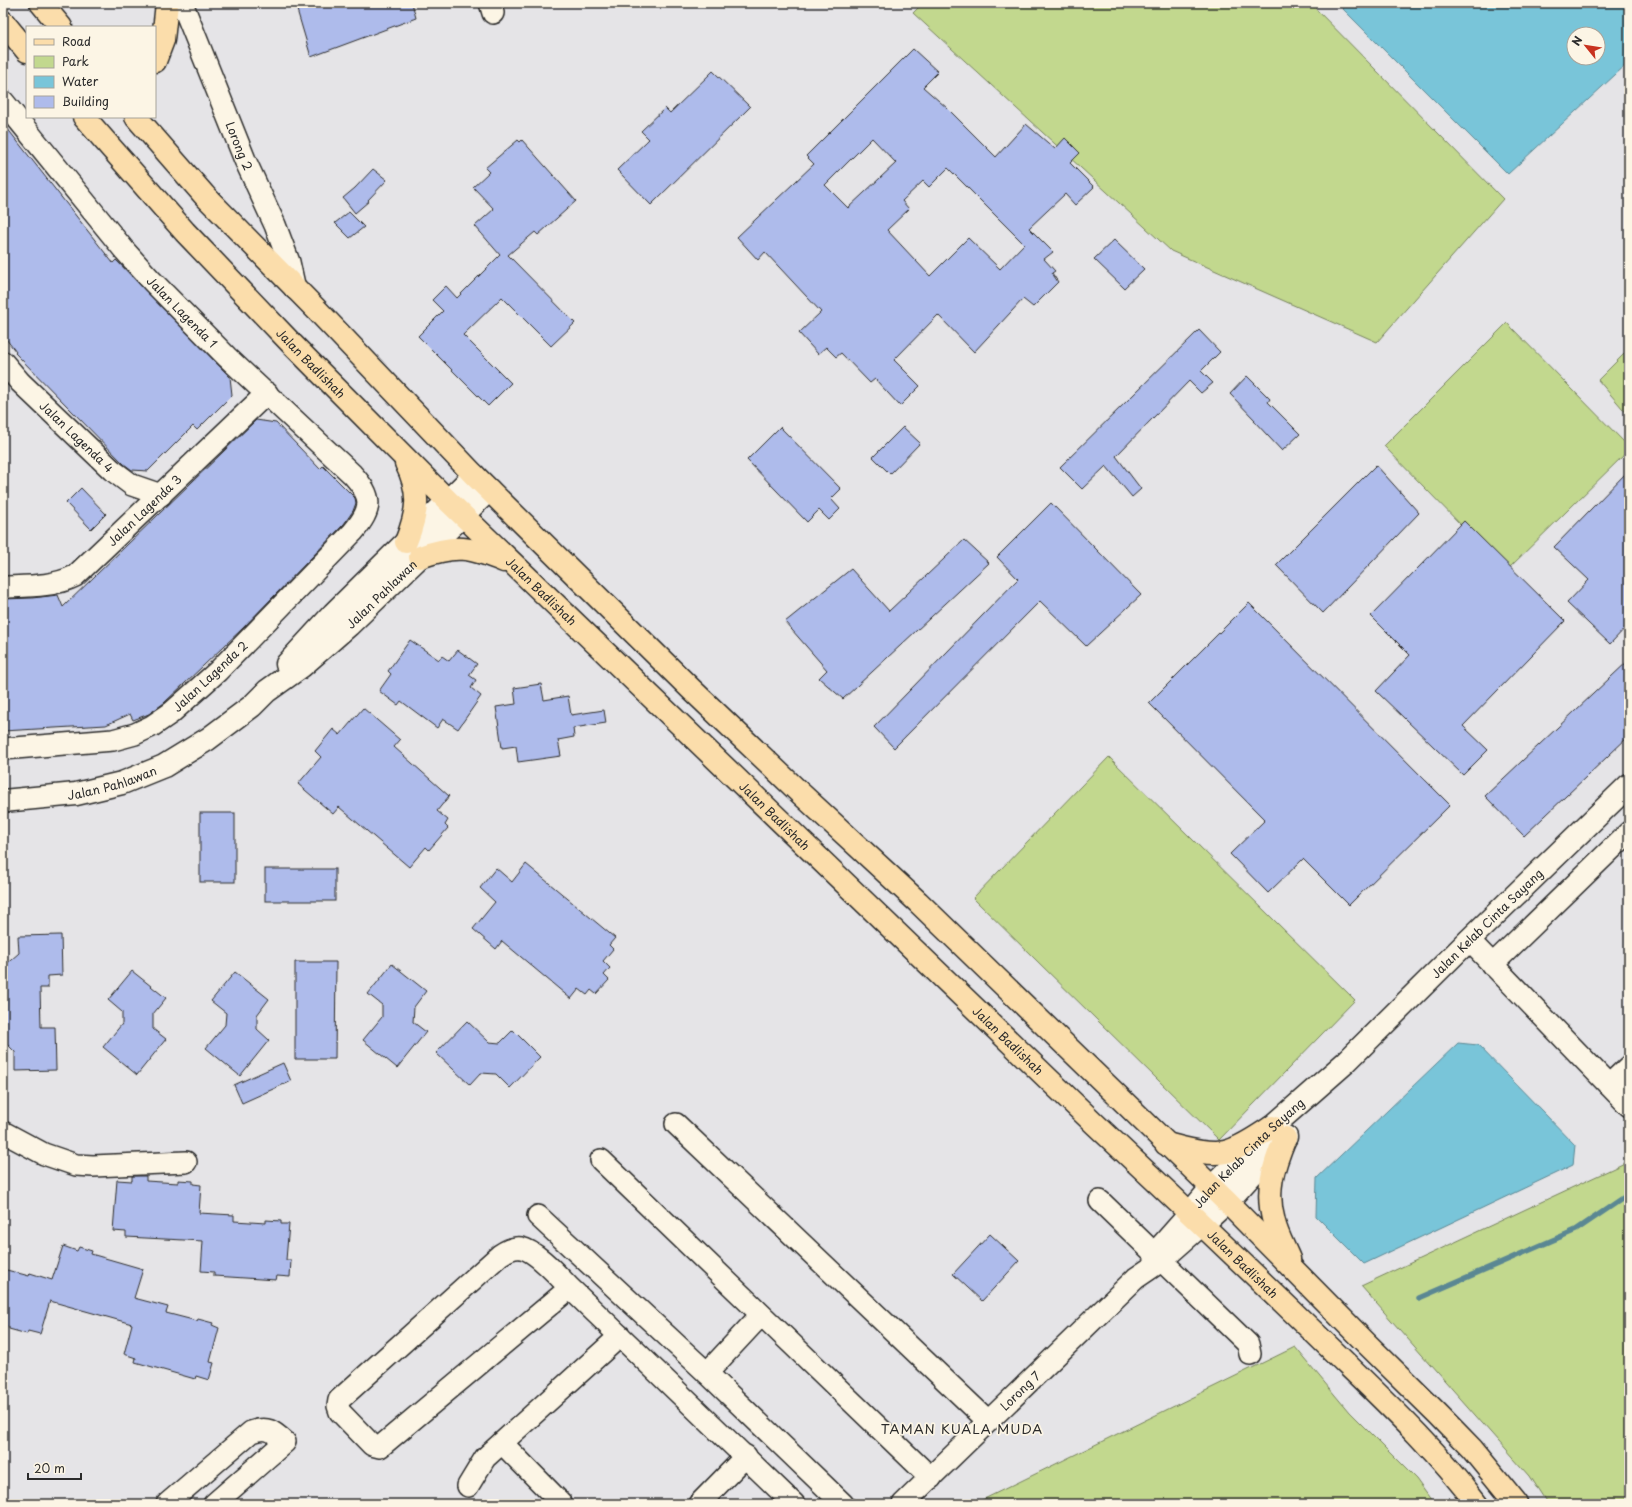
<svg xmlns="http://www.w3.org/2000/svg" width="1632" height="1507" font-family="'Playpen Sans',sans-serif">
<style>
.green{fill:#c2d88e;stroke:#76825c}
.water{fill:#79c5d9;stroke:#5a8793;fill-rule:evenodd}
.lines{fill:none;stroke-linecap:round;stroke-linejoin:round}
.stream{stroke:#5a8793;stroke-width:5.5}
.building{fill:#aebbeb;stroke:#2b2b2b;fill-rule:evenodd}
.minor-casing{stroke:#2b2b2b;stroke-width:24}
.tertiary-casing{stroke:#2b2b2b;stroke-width:25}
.secondary-casing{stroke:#2b2b2b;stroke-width:25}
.primary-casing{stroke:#2b2b2b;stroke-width:25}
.minor{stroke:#fcf5e5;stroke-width:21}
.tertiary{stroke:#fcf5e5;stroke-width:22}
.secondary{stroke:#fcf5e5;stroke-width:22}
.primary{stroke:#fbddab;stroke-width:22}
.labels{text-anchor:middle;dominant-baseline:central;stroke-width:3.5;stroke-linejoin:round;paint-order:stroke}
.street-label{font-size:12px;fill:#2b2b2b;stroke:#fcf5e5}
.neighbourhood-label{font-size:13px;letter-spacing:1px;fill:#2b2b2b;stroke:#fcf5e5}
</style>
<rect width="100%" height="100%" fill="#e5e4e7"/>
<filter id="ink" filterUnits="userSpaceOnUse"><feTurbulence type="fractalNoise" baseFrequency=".025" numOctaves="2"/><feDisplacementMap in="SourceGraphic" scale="8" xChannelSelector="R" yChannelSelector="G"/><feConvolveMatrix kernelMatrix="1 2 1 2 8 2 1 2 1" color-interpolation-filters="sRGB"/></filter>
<g filter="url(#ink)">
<g class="green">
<polygon points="923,3 1310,3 1503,199 1377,342 1171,251 913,13"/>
<polygon points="1507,323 1629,447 1629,450 1506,571 1384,446"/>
<polygon points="1629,349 1629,416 1598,380"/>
<polygon points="1109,757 1355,1000 1219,1140 973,898"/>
<polygon points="1629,1161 1629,1504 1547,1504 1529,1476 1361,1286"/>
<polygon points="1295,1347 1349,1412 1416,1479 1434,1504 974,1504"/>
</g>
<g class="water">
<path d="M1337,3h292v59l-121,112zM1574,34h24v24h-24z"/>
<polygon points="1458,1043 1478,1045 1575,1145 1573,1165 1364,1264 1316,1216 1317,1178"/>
</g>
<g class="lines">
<polyline class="stream" points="1419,1298 1576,1230 1629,1194"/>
</g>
<g class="building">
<polygon points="295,3 412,3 416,18 311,57"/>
<path d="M913,49l25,23 -15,15 24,21 49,49 30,-33 29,25 10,-11 15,15 -10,10 24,24 -19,18 -10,-11 -36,34 24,24 -9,7 11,12 -3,2 6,9 -25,25 -10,-8 -49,53 -36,-37 -44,45 26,26 -20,20 -25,-27 -5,4 -29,-30 -5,4 -10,-10 -8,7 -19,-21 22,-21 -56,-60 -7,8 -21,-23 77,-73 -8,-8zM872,138l24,25 -48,45 -23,-23zM948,168l76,76 -24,25 -32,-31 -38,38 -43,-46 22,-21 -7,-8 21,-20 6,6z"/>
<polygon points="713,71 750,107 651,205 617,170 649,139 641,131 665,108 670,113"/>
<polygon points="3,123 113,263 116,260 230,377 232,395 197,430 193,426 148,471 132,470 124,464 15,353 16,352 3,335"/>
<polygon points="518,140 520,142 522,140 576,201 538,235 535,232 508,255 575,323 551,346 502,297 463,335 511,383 488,406 418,336 443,311 432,300 446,286 457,298 500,255 475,226 494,209 473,187 489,172 485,168"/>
<polygon points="373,169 387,180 368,200 369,201 355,213 343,198 355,188"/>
<polygon points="349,212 364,227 350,238 335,223"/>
<polygon points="1114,240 1144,269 1124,288 1094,259"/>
<polygon points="1199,330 1220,352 1201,371 1213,383 1201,393 1189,381 1116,456 1141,489 1132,497 1106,466 1082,489 1060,467"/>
<polygon points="1247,376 1270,399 1268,402 1300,434 1282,451 1254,421 1255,420 1230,394"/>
<polygon points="256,420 276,423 320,469 323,466 355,498 356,503 353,511 344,524 242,629 164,703 149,714 133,720 130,714 106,725 3,731 3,599 32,598 58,595 63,607"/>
<polygon points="780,427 841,489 831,499 840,509 829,520 819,510 807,522 747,460"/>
<polygon points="903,427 920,443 890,474 873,457"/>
<polygon points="1376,465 1419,513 1323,613 1276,565"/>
<polygon points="1629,470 1629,624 1610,644 1567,603 1589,580 1554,547"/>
<polygon points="81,488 106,514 91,529 66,503"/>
<polygon points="1051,503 1141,595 1086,646 1040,601 894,748 874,727 1018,579 997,557"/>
<polygon points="1464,521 1565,621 1463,726 1488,750 1463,775 1376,691 1410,655 1371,616"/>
<polygon points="964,540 989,563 843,699 819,678 827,670 785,622 851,569 889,611"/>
<polygon points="1249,603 1450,805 1349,905 1303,859 1268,893 1230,854 1265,820 1149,703"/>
<polygon points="410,640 439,660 442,656 449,661 458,650 477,664 469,675 476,680 471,688 481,696 458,729 443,719 437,728 401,701 398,705 379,691 391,674 388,671"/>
<polygon points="1629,660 1629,736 1524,836 1485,796"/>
<polygon points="541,684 544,700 568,696 571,715 604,710 606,723 573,728 574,737 558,740 561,756 518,762 516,746 502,748 496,707 516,704 514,688"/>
<polygon points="363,708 400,740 394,747 449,796 437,811 448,820 445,825 448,828 429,850 426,847 409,867 339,807 333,814 298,784 321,757 315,751 333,729 340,735"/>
<rect x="200" y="813" width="35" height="69"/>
<polygon points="526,864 615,938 609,945 613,949 603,961 610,968 604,975 609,980 596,994 591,990 587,995 579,989 571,999 502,941 496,949 473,929 495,902 480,888 496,868 512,882"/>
<rect x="265" y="869" width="70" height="32"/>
<polygon points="61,935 62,975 48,976 48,988 40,988 41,1027 55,1027 56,1070 15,1071 15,1052 3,1040 3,967 19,953 18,936"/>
<polygon points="295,962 336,962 335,1059 295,1059"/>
<polygon points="392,964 426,991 414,1007 413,1022 426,1032 397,1068 363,1040 382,1017 382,1005 368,994"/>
<polygon points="132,971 166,998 153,1014 153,1029 166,1039 137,1075 103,1047 122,1024 122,1012 108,1000"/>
<polygon points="235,972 269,999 257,1015 257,1029 269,1040 240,1076 206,1048 225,1025 226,1013 211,1001"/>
<polygon points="467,1021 489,1042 500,1043 513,1030 540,1057 510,1088 496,1074 481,1073 470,1085 436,1053"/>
<polygon points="283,1063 291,1081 242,1103 234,1085"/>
<polygon points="132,1176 146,1176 146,1181 178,1183 178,1180 193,1181 193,1184 201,1185 199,1213 234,1215 234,1221 266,1223 266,1220 281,1221 281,1224 289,1224 286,1260 291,1260 290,1277 277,1276 276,1280 214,1276 214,1272 201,1271 203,1241 126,1237 126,1232 113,1231 117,1180 132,1181"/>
<polygon points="990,1234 1019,1261 982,1301 953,1274"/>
<polygon points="63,1246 77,1251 79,1247 92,1251 91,1254 143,1269 134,1298 168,1307 166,1313 197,1321 198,1319 213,1323 212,1325 219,1328 210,1362 214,1363 209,1380 196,1376 195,1379 135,1362 136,1358 124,1354 132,1324 50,1301 40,1334 28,1331 27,1334 9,1329 9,1327 3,1325 3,1269 29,1276 30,1273 52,1280"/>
</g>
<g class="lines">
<g class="minor-casing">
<g id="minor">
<path id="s1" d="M182,3l63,157 30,65 14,37 6,27"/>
<polyline points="490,3 493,13"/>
<path id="s2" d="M3,101l122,150 27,30 75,76 125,117c21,23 21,34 1,58l-135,139 -47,42 -19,13 -17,8 -22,6 -110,9"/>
<path id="s3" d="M3,362l17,20 92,88 20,15 29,10"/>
<path id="s4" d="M3,587c25,-1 50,0 72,-11l192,-183"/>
<polyline points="1469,940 1629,1106"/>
<polyline points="1492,965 1629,832"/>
<polyline points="1609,1085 1629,1066"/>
<polyline points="676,1124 988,1421"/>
<polyline points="3,1132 44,1154 76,1165 93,1166 186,1162"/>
<polyline points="601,1160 931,1478"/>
<polyline points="1100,1201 1248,1344 1250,1354"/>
<polyline points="538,1216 707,1373 843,1504"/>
<polyline points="1160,1247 1190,1213"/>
<path d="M570,1288l-190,159 -8,-2 -32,-33 -2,-6 1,-6 161,-145c6,-4 13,-8 21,-7 16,3 38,29 49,40l224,216"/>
<polyline points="707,1373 761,1315"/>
<polyline points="502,1443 562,1504"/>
<polyline points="468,1486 485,1458 620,1336"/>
<path d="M167,1504l84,-72c17,-6 22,-1 34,10l-71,62"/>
<polyline points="699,1504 746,1456"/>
<path id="s5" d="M903,1504l233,-226 25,-17 42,-37"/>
</g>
</g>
<g class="tertiary-casing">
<g id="tertiary">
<polyline points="287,664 334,613 474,475"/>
<path id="s6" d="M3,801l73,-7 46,-11 42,-17 44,-27 44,-33 15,-15 35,-25 47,-41 140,-135"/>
</g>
</g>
<g class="secondary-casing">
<g id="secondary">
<path id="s7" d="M1190,1213l21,-25 61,-61 73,-64 124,-123 160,-155"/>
<polyline points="1203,1224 1227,1202 1286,1137"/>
</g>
</g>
<g class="primary-casing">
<g id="primary">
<polyline points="41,3 61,27"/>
<polyline points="3,22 27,51"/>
<polyline points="155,61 163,40 167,3"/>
<path id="s8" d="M84,117l101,115 106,111 157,158 647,623c77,72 154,145 230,219 53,52 108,102 152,161"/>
<polyline points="136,117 205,196 315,308 474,475 691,689 798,791 918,902 1227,1202 1366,1343 1438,1414 1472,1449 1517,1504"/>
<path d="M406,463c15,30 12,49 0,79"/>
<path d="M420,557c36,-13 50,-10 84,4"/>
<path d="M1285,1138c-12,29 -20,53 -11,84 3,13 10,25 15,37"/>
<path d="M1166,1144c17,4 42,12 59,8 17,-4 32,-16 47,-25"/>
</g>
</g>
<use href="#minor" class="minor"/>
<use href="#tertiary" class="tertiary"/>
<use href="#secondary" class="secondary"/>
<use href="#primary" class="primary"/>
</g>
</g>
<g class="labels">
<g class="street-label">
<text stroke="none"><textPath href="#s1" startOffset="154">Lorong 2</textPath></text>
<text stroke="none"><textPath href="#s2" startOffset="277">Jalan Lagenda 1</textPath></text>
<text stroke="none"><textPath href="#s8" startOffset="335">Jalan Badlishah</textPath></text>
<text stroke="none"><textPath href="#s3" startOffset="105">Jalan Lagenda 4</textPath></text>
<text stroke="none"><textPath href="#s4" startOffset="169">Jalan Lagenda 3</textPath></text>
<text stroke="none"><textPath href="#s8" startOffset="659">Jalan Badlishah</textPath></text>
<text stroke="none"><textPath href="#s6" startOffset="444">Jalan Pahlawan</textPath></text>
<text transform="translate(210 676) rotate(-43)">Jalan Lagenda 2</text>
<text stroke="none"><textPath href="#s6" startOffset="111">Jalan Pahlawan</textPath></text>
<text stroke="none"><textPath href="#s8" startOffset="983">Jalan Badlishah</textPath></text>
<text stroke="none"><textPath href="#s7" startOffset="415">Jalan Kelab Cinta Sayang</textPath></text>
<text stroke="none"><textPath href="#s8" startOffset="1307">Jalan Badlishah</textPath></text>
<text stroke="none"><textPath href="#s7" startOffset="84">Jalan Kelab Cinta Sayang</textPath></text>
<text stroke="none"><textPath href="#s8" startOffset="1631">Jalan Badlishah</textPath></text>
<text stroke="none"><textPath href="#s5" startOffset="163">Lorong 7</textPath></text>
</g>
<g class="neighbourhood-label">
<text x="962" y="1428">TAMAN KUALA MUDA</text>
</g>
</g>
<rect width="1632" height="1507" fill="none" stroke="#fcf5e5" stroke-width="16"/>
<rect x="8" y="8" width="1616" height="1491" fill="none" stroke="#2b2b2b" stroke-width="1.5" filter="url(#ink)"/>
<rect x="26" y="26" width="130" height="92" fill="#fcf5e5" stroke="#a8a49b"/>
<rect x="34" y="39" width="20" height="6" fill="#fbddab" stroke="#a8a49b"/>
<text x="62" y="46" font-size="12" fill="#2b2b2b">Road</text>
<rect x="34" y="56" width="20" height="12" fill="#c2d88e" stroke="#a8a49b"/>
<text x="62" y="66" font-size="12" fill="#2b2b2b">Park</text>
<rect x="34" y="76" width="20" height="12" fill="#79c5d9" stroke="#a8a49b"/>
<text x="62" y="86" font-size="12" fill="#2b2b2b">Water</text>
<rect x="34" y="96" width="20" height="12" fill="#aebbeb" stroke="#a8a49b"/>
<text x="62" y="106" font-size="12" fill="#2b2b2b">Building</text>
<g transform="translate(1586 46) rotate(300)"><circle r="19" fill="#fcf5e5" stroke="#a8a49b"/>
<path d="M0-3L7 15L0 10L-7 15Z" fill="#c8321e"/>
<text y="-6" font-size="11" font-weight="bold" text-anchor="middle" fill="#2b2b2b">N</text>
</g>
<path d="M28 1473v6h53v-6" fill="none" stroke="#2b2b2b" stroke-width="2"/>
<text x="34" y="1473" font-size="12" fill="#2b2b2b" stroke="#fcf5e5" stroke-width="3" paint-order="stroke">20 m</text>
</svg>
